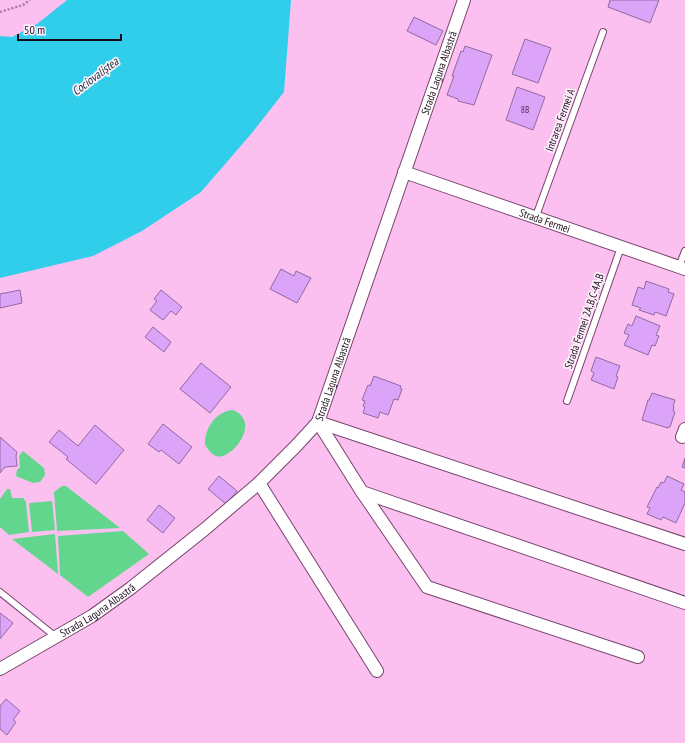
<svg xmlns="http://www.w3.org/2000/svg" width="685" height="743" font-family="'PT Sans Narrow',sans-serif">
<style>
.green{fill:#63d68d}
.water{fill:#30ceeb}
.building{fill:#dba4f8;stroke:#8e6ba1}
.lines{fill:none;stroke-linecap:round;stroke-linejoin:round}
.service-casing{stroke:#77456e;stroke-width:8}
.minor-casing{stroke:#77456e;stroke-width:14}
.path{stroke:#a67a9d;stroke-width:2.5;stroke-dasharray:2 2;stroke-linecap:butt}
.service{stroke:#fff;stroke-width:6}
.minor{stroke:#fff;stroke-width:12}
.labels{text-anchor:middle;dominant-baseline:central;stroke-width:3.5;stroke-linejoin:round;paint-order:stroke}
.number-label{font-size:9px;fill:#4c3052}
.street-label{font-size:11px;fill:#1d091a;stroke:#fef2fc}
.water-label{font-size:12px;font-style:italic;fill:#0f2e35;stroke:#fef2fc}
</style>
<rect width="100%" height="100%" fill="#fbc0ef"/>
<g class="green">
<path d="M233,410c30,12 -3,52 -17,46 -5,-2 -8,-7 -11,-11 -1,-16 11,-34 28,-35z"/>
<polygon points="23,451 44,468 45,475 40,482 33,483 16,476 17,470 20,467 19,456"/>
<polygon points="62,486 66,486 120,528 57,531 54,492"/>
<polygon points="7,489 10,489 12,498 23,498 26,502 29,532 9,535 0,527 0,499"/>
<polygon points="52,501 55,530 32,532 29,503"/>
<polygon points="123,531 149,554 88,597 60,575 58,536"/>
<polygon points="55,534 58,574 12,539"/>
</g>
<polygon class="water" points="67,0 291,0 284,92 251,134 201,192 142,231 93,256 0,278 0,36 12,37 37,24"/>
<g class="building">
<polygon points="610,0 659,0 650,23 608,7"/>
<polygon points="414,17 443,31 436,45 407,31"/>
<polygon points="525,39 551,48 538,83 512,74"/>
<polygon points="465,46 492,55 474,105 458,101 458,99 447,95 454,76 452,76 461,51 463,52"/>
<polygon points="517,87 545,97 533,130 506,120"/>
<polygon points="281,269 294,276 296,271 311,278 297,303 270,289"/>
<polygon points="646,281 669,289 668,292 674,294 666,316 655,312 654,315 639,310 641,308 632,305 638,287 644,289"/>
<polygon points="20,290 22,303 0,308 0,294"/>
<polygon points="161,290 182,307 176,315 171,311 163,320 150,310 157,301 154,299"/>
<polygon points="636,316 660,326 656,335 659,336 655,346 652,345 648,355 624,345 629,335 624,333 628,324 632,326"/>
<polygon points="153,327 171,342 164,352 145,337"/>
<polygon points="596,357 620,366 616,376 618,377 614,389 591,380 594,373 591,371"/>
<polygon points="201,363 231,387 210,413 180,389"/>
<polygon points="374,376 401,386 400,388 402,389 398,400 394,399 388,415 380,412 378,418 363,413 365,407 363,406 365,401 362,400 368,385 370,386"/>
<polygon points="652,393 675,400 673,406 674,407 673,411 675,412 670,427 668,427 668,428 642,420 648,400 649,400"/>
<polygon points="163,424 192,447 179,464 161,450 159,452 148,444"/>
<polygon points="95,425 124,450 96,484 66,459 68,457 49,442 59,430 78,446"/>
<polygon points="0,437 17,452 16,456 17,466 5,467 0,473"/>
<polygon points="685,458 685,468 682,467"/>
<polygon points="219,476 237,491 226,504 208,489"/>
<polygon points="667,476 684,484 681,490 685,492 685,503 676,523 663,517 661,520 647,514 650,508 647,507 657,487 658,488 661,482 664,483"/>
<polygon points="159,505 175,518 163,533 147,520"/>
<polygon points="0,613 13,623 0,639"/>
<polygon points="6,699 20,711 13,720 16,722 7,735 0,729 0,706"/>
</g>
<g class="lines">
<g class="service-casing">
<g id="service">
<polyline points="536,216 603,32"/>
<polyline points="679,267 685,251"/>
<polyline points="567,401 621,247"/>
<polyline points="0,592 56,637"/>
</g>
</g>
<g class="minor-casing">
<g id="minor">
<path id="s1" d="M404,172l281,97"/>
<polyline points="318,422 362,492 427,587 638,657"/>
<polyline points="318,422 685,544"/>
<polyline points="682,437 685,429"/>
<polyline points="259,483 377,671"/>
<polyline points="362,492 685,603"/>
<path id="s2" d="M0,669l92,-53 39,-28 74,-59 54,-46 38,-38 21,-23 146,-422"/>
</g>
</g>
<polyline class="path" points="0,12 23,5 30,0"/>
<use href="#service" class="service"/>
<use href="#minor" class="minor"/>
</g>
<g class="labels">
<g class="number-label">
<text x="525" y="109">8B</text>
</g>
<g class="street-label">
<text stroke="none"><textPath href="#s2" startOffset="774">Strada Laguna Albastră</textPath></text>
<text transform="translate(560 120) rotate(-70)">Intrarea Fermei A</text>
<text stroke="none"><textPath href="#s1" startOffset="149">Strada Fermei</textPath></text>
<text transform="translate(584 321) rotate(-71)">Strada Fermei 2A,B,C-4A,B</text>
<text stroke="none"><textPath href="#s2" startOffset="450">Strada Laguna Albastră</textPath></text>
<text stroke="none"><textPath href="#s2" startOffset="114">Strada Laguna Albastră</textPath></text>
</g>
<g class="water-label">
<text transform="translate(95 76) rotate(-37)">Cociovaliștea</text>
</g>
</g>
<path d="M18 34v6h103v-6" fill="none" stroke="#1d091a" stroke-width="2"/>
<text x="24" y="34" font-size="12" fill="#1d091a" stroke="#fef2fc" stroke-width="3" paint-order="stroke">50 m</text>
</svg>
